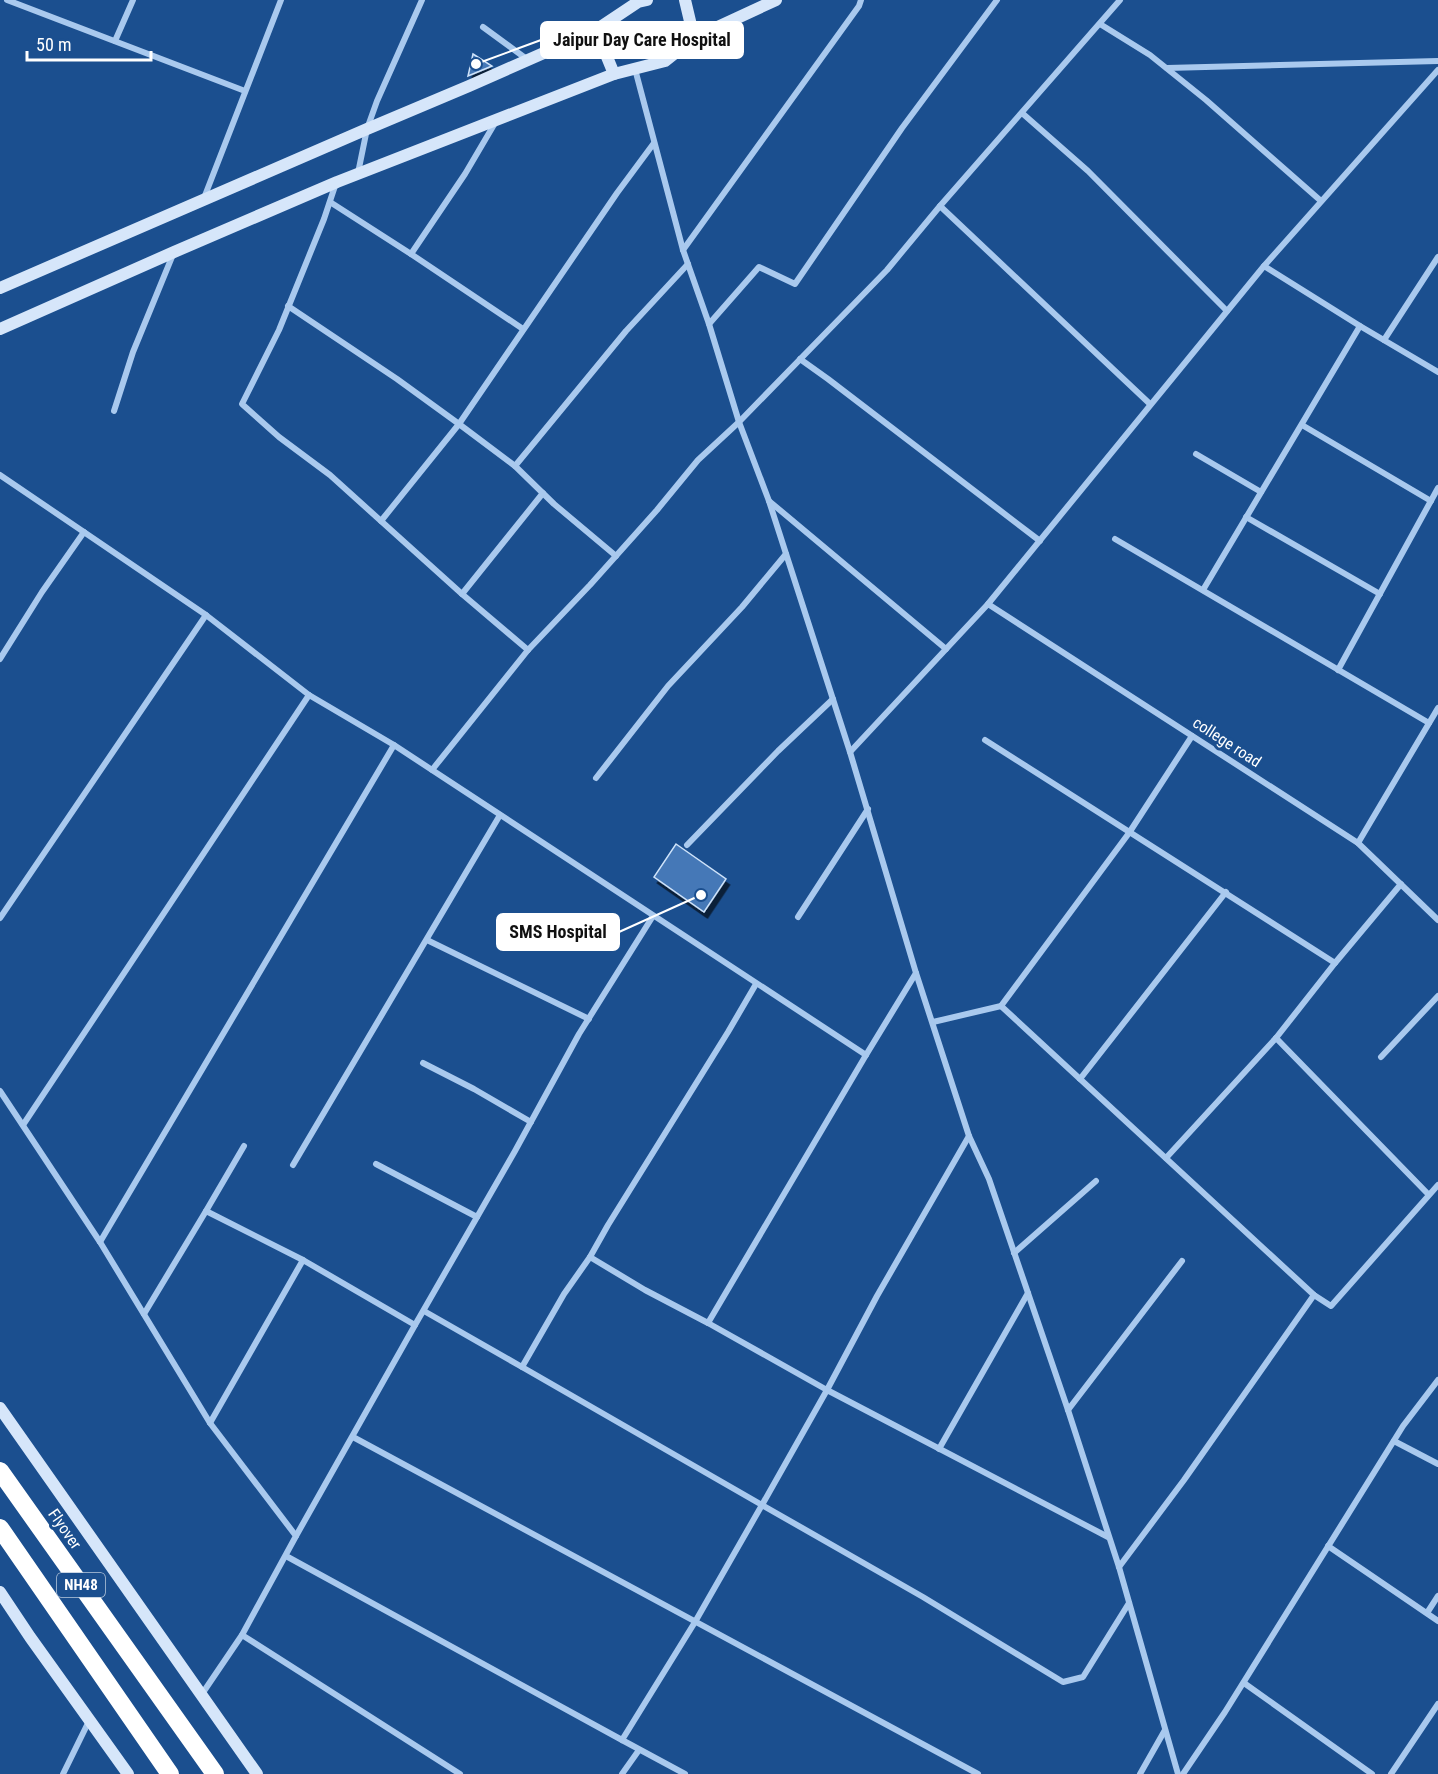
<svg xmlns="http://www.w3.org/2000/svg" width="1438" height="1774" font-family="'Roboto Condensed',sans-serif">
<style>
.building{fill:#4478b7;stroke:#cfe3fa;stroke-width:1.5;filter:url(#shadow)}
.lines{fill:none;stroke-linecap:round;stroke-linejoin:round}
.street{stroke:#a9c9ee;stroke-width:6}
.secondary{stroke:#d6e6fa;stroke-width:12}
.highway{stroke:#fff;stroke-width:18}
.labels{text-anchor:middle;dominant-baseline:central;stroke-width:6;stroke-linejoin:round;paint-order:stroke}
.shield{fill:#1b4f8f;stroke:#bbcadd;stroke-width:1.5}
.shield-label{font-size:15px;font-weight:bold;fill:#fff}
.street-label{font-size:16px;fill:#fff;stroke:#1b4f8f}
.leader{fill:none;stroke:#fff;stroke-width:2}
.callout-dot{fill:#fff;stroke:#1b4f8f;stroke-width:2}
.callout{fill:#fff;stroke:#fff;stroke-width:2}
.callout-label{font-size:18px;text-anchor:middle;font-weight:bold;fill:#111}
</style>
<defs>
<filter id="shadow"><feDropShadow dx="3.5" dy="6" stdDeviation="0" flood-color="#0009"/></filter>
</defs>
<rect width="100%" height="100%" fill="#1b4f8f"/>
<g class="building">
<polygon points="473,54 492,66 468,76"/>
<polygon points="676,844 726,879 704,912 654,877"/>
</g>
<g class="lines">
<g class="street">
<polyline points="7,0 245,91"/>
<polyline points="1100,24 1150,55 1206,100 1321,201"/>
<polyline points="483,27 528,60"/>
<polyline points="115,41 133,0"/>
<polyline points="1167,68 1438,61"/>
<polyline points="635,69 683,250 709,324 739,422 769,501 850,752 916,973 969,1136 989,1179 1068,1410 1119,1567 1178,1774"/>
<polyline points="1022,113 1088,171 1227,311"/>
<polyline points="358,173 367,129 377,101 422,0"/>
<polyline points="336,183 324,219 279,330 242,404 279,437 330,475 381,521"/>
<polyline points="204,198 281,0"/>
<polyline points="330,202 411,254 523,329"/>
<polyline points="940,206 1150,404"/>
<polyline points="683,250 859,6 861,0"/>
<polyline points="411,254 465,174 495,123"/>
<polyline points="1264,266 1360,326 1438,372"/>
<polyline points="288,306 397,379 459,424 617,193 654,143"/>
<polyline points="709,324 759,267 795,284 902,128 997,0"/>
<polyline points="1384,340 1438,257"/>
<polyline points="800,359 828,379 1040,541"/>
<polyline points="114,411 133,352 174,252"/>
<polyline points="1302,425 1431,501"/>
<polyline points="1196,454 1261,492"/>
<polyline points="0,475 206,615 309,695 394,745 866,1055"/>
<polyline points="769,501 946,649"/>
<polyline points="1246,517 1380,594"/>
<polyline points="1115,539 1429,723"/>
<polyline points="616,556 554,504 515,466 626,331 688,264"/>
<polyline points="1203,590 1360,326"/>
<polyline points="462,594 381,521 459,424 515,466"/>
<polyline points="988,604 1358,843 1438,920"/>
<polyline points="528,650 462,594 543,493"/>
<polyline points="0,659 42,592 84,532"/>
<polyline points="1338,670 1438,488"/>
<polyline points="985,740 1335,963"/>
<polyline points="850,752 988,604 1264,266 1438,70"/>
<polyline points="432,770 528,650 590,585 657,510 698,460 739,422 887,270 940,206 1120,0"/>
<polyline points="596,778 668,686 742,607 786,554"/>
<polyline points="1358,843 1438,708"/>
<polyline points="687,845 778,751 833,699"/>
<polyline points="798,917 868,809"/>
<polyline points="0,918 206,615"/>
<polyline points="427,940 589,1019"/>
<polyline points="916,973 866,1055 708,1323 827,1390 877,1296 969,1136"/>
<polyline points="1001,1006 1314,1295 1331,1306 1438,1185"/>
<polyline points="933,1022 1001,1006 1129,833 1192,736"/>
<polyline points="1276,1038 1428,1194"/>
<polyline points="1381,1057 1438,996"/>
<polyline points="423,1063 474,1089 531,1122"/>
<polyline points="1080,1079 1226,892"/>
<polyline points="0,1091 100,1242 210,1423 296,1536 242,1635 202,1694"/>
<polyline points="23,1125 309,695"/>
<polyline points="1166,1158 1276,1038 1335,963 1401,884"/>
<polyline points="376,1164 477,1217"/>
<polyline points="293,1165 500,815"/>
<polyline points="206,1211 244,1146"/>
<polyline points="100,1242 394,745"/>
<polyline points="1014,1253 1096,1181"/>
<polyline points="424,1311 522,1367 564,1294 590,1257"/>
<polyline points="144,1314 206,1211 303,1260"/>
<polyline points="708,1323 645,1290 590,1257 608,1225 728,1032 756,984"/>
<polyline points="415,1325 515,1151 579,1034 653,916"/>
<polyline points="522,1367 762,1505 695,1622 622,1740 685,1774"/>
<polyline points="1068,1410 1182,1261"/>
<polyline points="210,1423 303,1260 415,1325 296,1536"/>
<polyline points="353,1437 978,1774"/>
<polyline points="1394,1441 1438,1464"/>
<polyline points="939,1449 1028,1293"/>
<polyline points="1108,1537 827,1390 762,1505 923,1597 1063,1682 1083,1677 1129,1603"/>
<polyline points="1328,1546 1438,1621"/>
<polyline points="286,1556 622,1740"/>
<polyline points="1119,1567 1184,1480 1314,1295"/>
<polyline points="1427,1613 1438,1596"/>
<polyline points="242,1635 460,1774"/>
<polyline points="1244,1683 1372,1774"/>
<polyline points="63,1774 89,1721"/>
<polyline points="622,1774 639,1750"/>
<polyline points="1140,1774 1165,1730"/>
<polyline points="1183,1774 1225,1712 1403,1426 1438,1380"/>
<polyline points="1391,1774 1438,1704"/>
</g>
<g class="secondary">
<polyline points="694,38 776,0"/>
<polyline points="614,74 596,30 638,2 647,0"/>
<polyline points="0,288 367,129 469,86 596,30"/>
<polyline points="0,329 174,252 337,182 614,74 665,61 694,38 685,0"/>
<polyline points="0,1408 257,1774"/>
<polyline points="0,1592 30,1637 128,1774"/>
</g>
<g class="highway">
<polyline points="0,1471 215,1774"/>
<polyline points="0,1528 170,1774"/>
</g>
</g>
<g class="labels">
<rect class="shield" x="57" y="1573" width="48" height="24" rx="4.5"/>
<g class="shield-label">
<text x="81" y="1585">NH48</text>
</g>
<g class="street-label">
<text transform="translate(1227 742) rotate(33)">college road</text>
<text transform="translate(65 1529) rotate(55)">Flyover</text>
</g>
</g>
<path class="leader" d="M476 64L541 40M701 895L619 932"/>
<g class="callout-dot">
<circle cx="476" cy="64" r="6"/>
<circle cx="701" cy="895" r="6"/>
</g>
<g class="callout">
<rect x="541" y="22" width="202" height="36" rx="6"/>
<rect x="497" y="914" width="122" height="36" rx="6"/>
</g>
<g class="callout-label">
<text x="642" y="46">Jaipur Day Care Hospital</text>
<text x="558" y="938">SMS Hospital</text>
</g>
<path d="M27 51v9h124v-9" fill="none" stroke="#ffffff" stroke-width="3"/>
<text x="36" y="51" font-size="18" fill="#ffffff" stroke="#1b4f8f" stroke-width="4.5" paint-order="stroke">50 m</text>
</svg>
